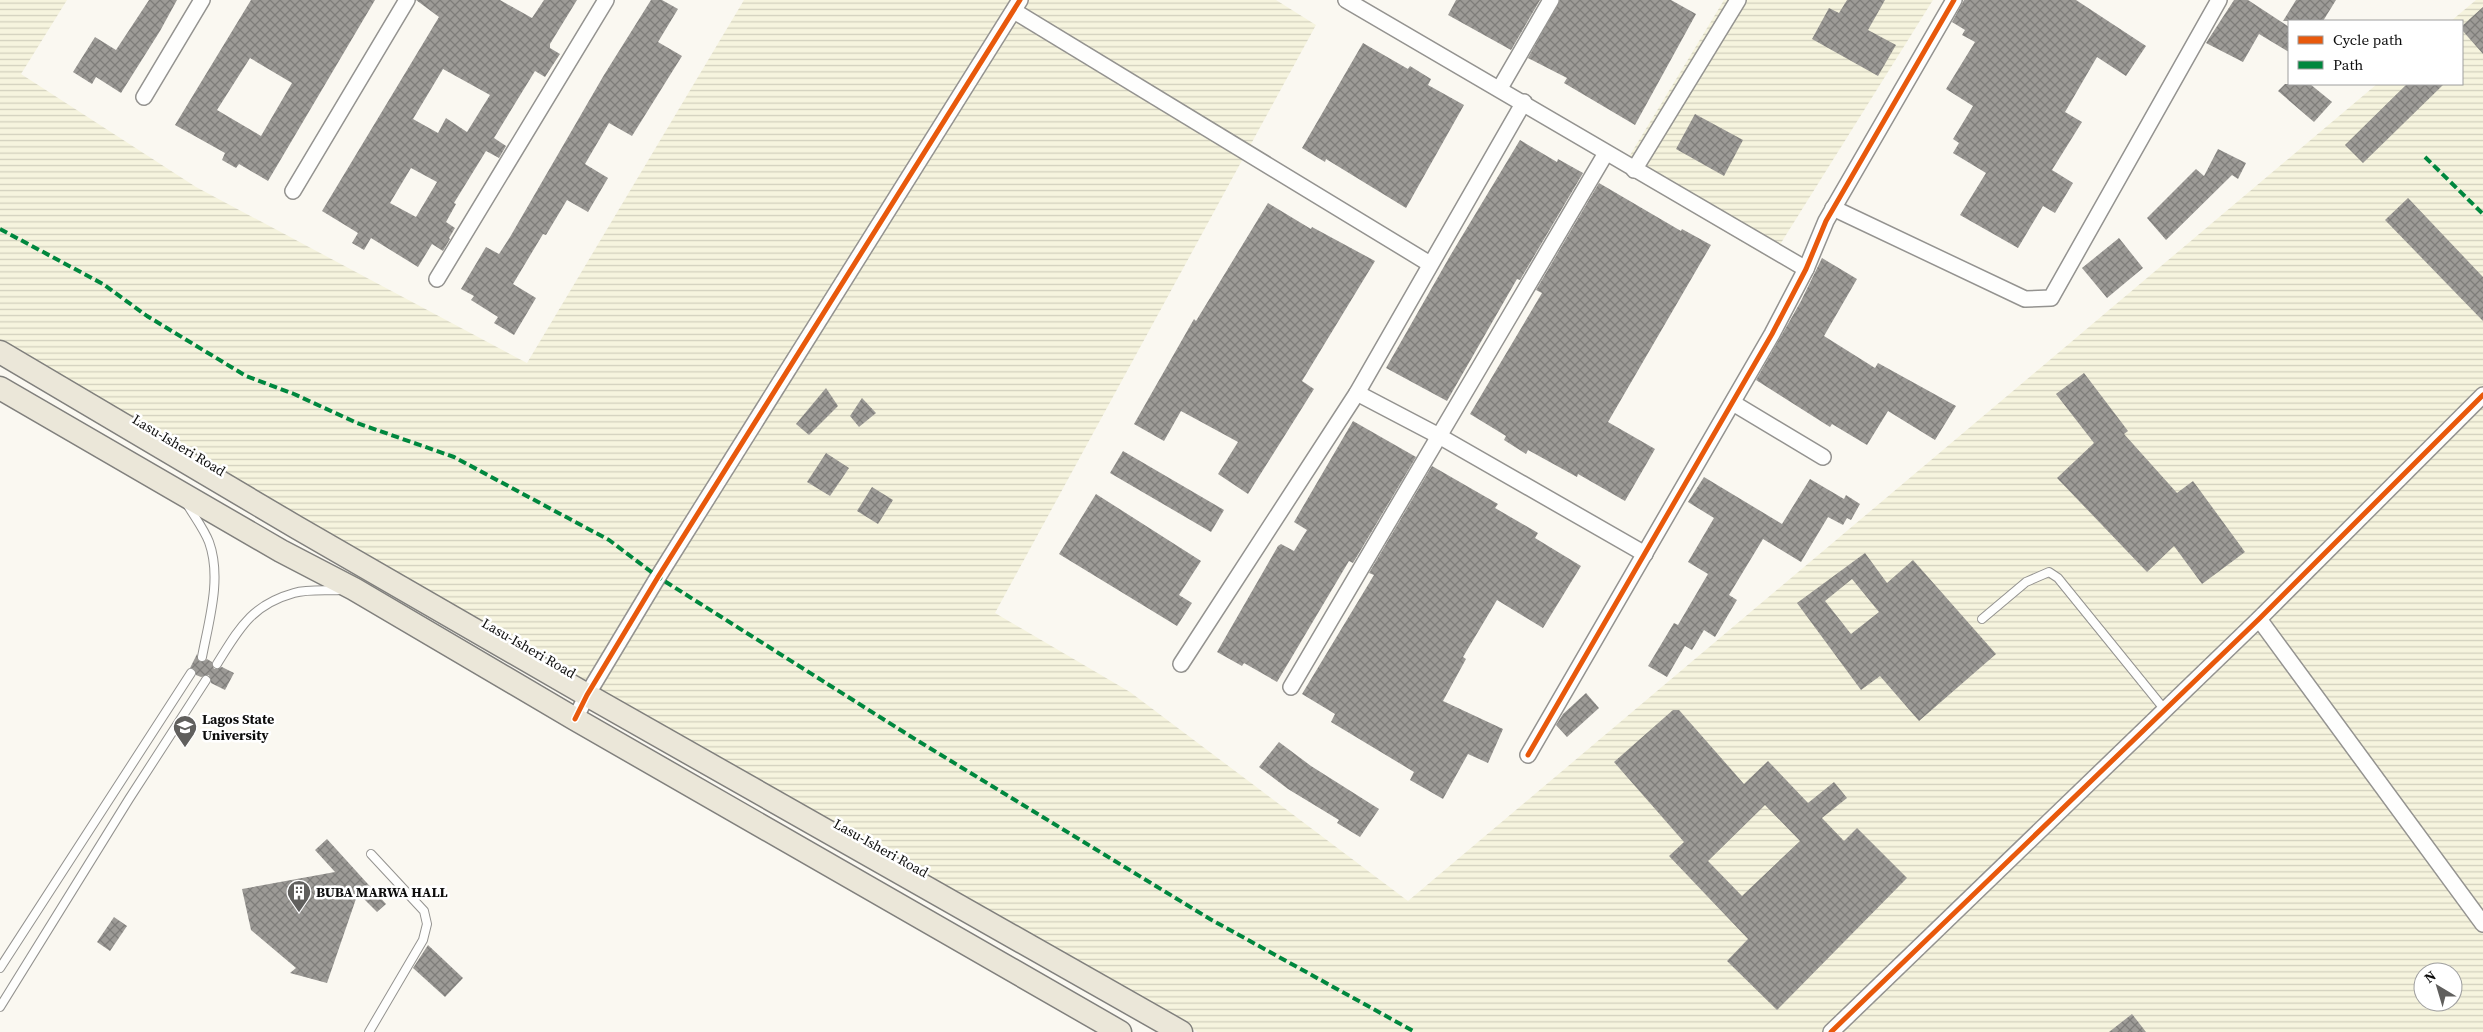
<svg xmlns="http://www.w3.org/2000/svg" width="2483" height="1032" font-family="'Source Serif 4',serif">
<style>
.farmland{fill:url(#farmland-rules);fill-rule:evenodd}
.building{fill:url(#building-cross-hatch);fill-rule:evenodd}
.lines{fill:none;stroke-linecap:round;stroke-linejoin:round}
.service-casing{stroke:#949390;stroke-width:10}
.minor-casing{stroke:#949390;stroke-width:18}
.primary-casing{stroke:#81807d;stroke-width:25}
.service{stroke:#fefefd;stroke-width:8}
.minor{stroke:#fefefd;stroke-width:15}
.primary{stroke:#ebe7d9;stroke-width:22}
.quiet{stroke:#00873e;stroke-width:4;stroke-dasharray:8 4;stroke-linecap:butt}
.cycleway-casing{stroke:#fff;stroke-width:8}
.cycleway{stroke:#e8590c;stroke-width:5}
.labels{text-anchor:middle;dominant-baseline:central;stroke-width:5;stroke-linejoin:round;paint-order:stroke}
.street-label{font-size:14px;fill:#0d0d0d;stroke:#fff}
.poi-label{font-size:14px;font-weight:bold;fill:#0d0d0d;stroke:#fff;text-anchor:start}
</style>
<defs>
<pattern id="farmland-rules" width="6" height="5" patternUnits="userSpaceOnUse" patternTransform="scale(1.25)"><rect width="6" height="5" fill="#f6f4de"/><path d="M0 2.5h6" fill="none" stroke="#d2d0bd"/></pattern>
<pattern id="building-cross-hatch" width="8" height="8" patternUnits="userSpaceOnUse" patternTransform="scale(1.25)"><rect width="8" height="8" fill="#9d9b97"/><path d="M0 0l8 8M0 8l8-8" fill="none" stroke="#7e7d7a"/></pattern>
</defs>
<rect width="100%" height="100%" fill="#faf8f1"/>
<g class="farmland">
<path d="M0,0h67l-46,74 175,113 331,176 217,-363h532l40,25 -321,588 135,79 278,209 969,-817h85v-63h-11l25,-21h7v1032h-1285l-397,-224 -801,-465zM2423,972h30v30h-30z"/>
<polygon points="1724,0 1933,0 1771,259 1621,170"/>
</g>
<g class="building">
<polygon points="149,0 177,0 160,31 121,93 96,77 92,84 73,72 95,37 116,50"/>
<path d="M251,0h124l-107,181 -29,-17 -3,4 -14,-8 3,-7 -50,-28zM250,58l42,25 -31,53 -44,-26z"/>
<path d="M416,0h84l32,18 12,-18h33l-27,44v4l10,6 -15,23 -10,-6 -41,67 12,8 -7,12 -13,-7 -32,52 2,1 -10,18 9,6 -6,10 1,1 -7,12 -11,-7 -14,23 -47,-29 -7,12 -12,-7 6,-10 -36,-22 117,-194zM443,69l47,26 -23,37 -21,-14 -8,15 -25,-14zM411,168l26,14 -21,35 -26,-14z"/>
<polygon points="651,0 662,0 678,9 658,42 682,56 632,136 609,123 585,164 608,178 588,212 567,200 546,235 543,234 513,284 536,298 514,335 494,323 498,317 471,300 474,296 461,289 486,247 499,254 510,237 604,75"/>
<polygon points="1456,0 1540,0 1511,50 1448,15"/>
<polygon points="1560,0 1671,0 1696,14 1635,125 1564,83 1567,78 1528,58"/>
<polygon points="1847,0 1885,0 1868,30 1896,45 1878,76 1812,39 1829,8 1839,13"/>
<polygon points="1964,0 2076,0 2146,46 2126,76 2097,57 2065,112 2082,122 2052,170 2073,183 2055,213 2043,206 2018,248 1960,215 1986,173 1953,153 1959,143 1953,139 1973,106 1946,89 1975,42 1962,35 1965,30 1952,22"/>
<polygon points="2234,0 2248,0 2289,27 2289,52 2259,34 2243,62 2206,43"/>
<polygon points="2296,0 2336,0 2323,21 2283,21"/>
<polygon points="2483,7 2483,54 2462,30 2462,26"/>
<polygon points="1363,43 1408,69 1410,66 1431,79 1428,85 1464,105 1406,208 1326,159 1325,162 1302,148"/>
<polygon points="2285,84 2310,84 2332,102 2314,122 2278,91"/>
<polygon points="2407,84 2444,84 2363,163 2345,145"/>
<polygon points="1695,114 1743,140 1724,176 1676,149"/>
<polygon points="1520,140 1557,162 1558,159 1583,173 1520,280 1517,279 1447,401 1386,368 1450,256"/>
<polygon points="2218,149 2246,163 2238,179 2232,175 2166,240 2147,218 2196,169 2204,176"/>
<polygon points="1599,183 1681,231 1682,229 1711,245 1608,422 1655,449 1625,501 1578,474 1577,477 1528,450 1526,454 1504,440 1506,436 1470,414 1542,293 1536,290"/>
<polygon points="2408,198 2483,277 2483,321 2385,220"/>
<polygon points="1268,203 1311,229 1312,227 1375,261 1302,381 1314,389 1248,494 1218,474 1238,442 1181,411 1164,441 1134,424 1194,319 1196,321"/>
<polygon points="2119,238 2143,268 2107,298 2082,268"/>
<polygon points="1822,258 1857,279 1824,336 1875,368 1878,363 1956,406 1935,440 1888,411 1867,445 1832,424 1830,427 1756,380 1801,301"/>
<polygon points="2084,373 2128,431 2124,434 2177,493 2193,481 2245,552 2202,584 2174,546 2147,572 2057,478 2094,443 2056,394"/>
<polygon points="826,388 838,406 809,435 796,424"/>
<polygon points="862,398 876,413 859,427 850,416"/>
<polygon points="1353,421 1416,457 1353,563 1349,561 1277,682 1244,663 1242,666 1217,652 1278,546 1281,544 1294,551 1307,530 1294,522"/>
<polygon points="1123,451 1224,510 1211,532 1110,473"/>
<polygon points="826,453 849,468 830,496 807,482"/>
<polygon points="1432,466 1498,504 1495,508 1538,533 1535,538 1581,566 1543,628 1497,600 1463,657 1466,659 1443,701 1503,729 1488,763 1468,754 1443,799 1410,780 1414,772 1331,722 1335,714 1302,694 1374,575 1369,573"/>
<polygon points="1704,477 1782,524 1810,479 1844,499 1846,495 1860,504 1851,520 1847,518 1843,525 1828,517 1801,562 1763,539 1729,595 1737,600 1715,637 1704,630 1692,650 1685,646 1667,677 1648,666 1674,623 1678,625 1708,574 1688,562 1714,518 1688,502"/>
<polygon points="872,487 893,500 878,524 857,511"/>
<polygon points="1096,494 1201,561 1179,595 1192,603 1177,626 1059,554"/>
<path d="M1865,553l22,30 26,-23 83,94 -77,67 -39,-45 -19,14 -64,-87zM1852,579l27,33 -28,22 -26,-33z"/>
<polygon points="197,654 199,661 203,662 207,659 212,662 214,669 222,667 234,673 225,690 211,683 209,675 201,677 196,675 194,669 190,668"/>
<polygon points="1586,693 1599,708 1567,737 1556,725 1563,714"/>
<path d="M1673,710h6l65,74 24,-23 40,42 26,-21 13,16 -25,20 22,23 13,-13 50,50 -130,132 -50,-49 21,-22 -79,-83 15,-14 -70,-80zM1765,805l35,36 -58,55 -34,-35z"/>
<polygon points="1279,742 1311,766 1379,809 1360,837 1337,823 1339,820 1288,789 1259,767"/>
<polygon points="327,839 386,904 377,912 358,893 327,983 290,973 296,968 251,930 242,889 335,872 315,850"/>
<polygon points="114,917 127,926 110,951 97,942"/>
<polygon points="428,945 463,978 445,997 413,968"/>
<polygon points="2132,1014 2146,1032 2109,1032"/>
</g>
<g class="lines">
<g class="service-casing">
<g id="service">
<path d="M187,504c7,12 17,25 22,38 13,36 0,78 -7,115"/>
<polyline points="1982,619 2026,582 2049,572 2058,578 2165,710"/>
<path d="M217,664c22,-35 34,-59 77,-71 14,-4 32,-2 46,-3"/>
<polyline points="0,968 191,673"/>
<polyline points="0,1007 129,799 206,680"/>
<polyline points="369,1032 423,940 427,924 424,911 371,854"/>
</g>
</g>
<g class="minor-casing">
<g id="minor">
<polyline points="1346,0 1806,269"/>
<polyline points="1014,11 1430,264"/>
<polyline points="1500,88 1551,0"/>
<polyline points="144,97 202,0"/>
<polyline points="1634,170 1738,0"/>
<polyline points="293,191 407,0"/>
<polyline points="1833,208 2025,299 2051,298 2219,0"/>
<polyline points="437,279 606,0"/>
<polyline points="1357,393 1439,436 1645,554"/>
<polyline points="1733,403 1823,457"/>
<polyline points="2259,619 2483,924"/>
<polyline points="1181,664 1357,393 1524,102"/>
<polyline points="1291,687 1606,153"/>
<polyline points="575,719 587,695 658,577 1020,0"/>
<polyline points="1528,755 1772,334 1806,269 1826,221 1954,0"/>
<polyline points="1831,1032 2259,619 2483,395"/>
</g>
</g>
<g class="primary-casing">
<g id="primary">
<polyline points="0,352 296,527 587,695 1181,1032"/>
<polyline points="0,388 281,551 354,589 575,719 1120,1032"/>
</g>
</g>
<use href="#service" class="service"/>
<use href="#minor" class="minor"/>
<use href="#primary" class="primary"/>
<g class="quiet">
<polyline points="2425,157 2483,214"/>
<polyline points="0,229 103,284 147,316 246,376 294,394 357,423 454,457 609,540 658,577 910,736 1210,919 1415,1032"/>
</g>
<g class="cycleway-casing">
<g id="cycleway">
<polyline points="575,719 587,695 658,577 1020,0"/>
<polyline points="1528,755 1772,334 1806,269 1826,221 1954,0"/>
<polyline points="1831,1032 2259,619 2483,395"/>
</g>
</g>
<use href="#cycleway" class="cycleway"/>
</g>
<defs>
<g id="university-pin" transform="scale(1.25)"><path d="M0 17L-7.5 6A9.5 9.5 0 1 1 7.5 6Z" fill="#605f5d" stroke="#fff"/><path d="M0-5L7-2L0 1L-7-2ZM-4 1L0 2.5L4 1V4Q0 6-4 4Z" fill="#fff"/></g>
<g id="building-pin" transform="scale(1.25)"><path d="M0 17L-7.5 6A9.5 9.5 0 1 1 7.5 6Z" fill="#605f5d" stroke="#fff"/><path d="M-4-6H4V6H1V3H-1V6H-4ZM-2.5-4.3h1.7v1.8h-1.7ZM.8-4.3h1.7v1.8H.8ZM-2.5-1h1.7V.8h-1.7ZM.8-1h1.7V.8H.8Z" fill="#fff"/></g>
</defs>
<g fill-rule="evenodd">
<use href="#university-pin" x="185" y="727"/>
<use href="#building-pin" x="299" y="892"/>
</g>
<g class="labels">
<g class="street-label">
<text transform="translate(179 445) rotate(31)">Lasu-Isheri Road</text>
<text transform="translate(529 648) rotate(30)">Lasu-Isheri Road</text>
<text transform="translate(881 848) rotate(29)">Lasu-Isheri Road</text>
</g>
<g class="poi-label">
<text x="202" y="719">Lagos State<tspan x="202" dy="16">University</tspan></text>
<text x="316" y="892">BUBA MARWA HALL</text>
</g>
</g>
<rect x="2288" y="20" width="175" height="65" fill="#ffffff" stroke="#9e9e9e"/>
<rect x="2298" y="36" width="25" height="8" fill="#e8590c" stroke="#9e9e9e"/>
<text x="2333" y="45" font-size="15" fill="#0d0d0d">Cycle path</text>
<rect x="2298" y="61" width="25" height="8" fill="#00873e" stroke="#9e9e9e"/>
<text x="2333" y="70" font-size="15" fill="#0d0d0d">Path</text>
<g transform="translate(2438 987) rotate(322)"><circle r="24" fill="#ffffff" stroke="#9e9e9e"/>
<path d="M0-4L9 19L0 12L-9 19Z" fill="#605f5d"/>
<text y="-8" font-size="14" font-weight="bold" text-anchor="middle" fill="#0d0d0d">N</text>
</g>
</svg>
